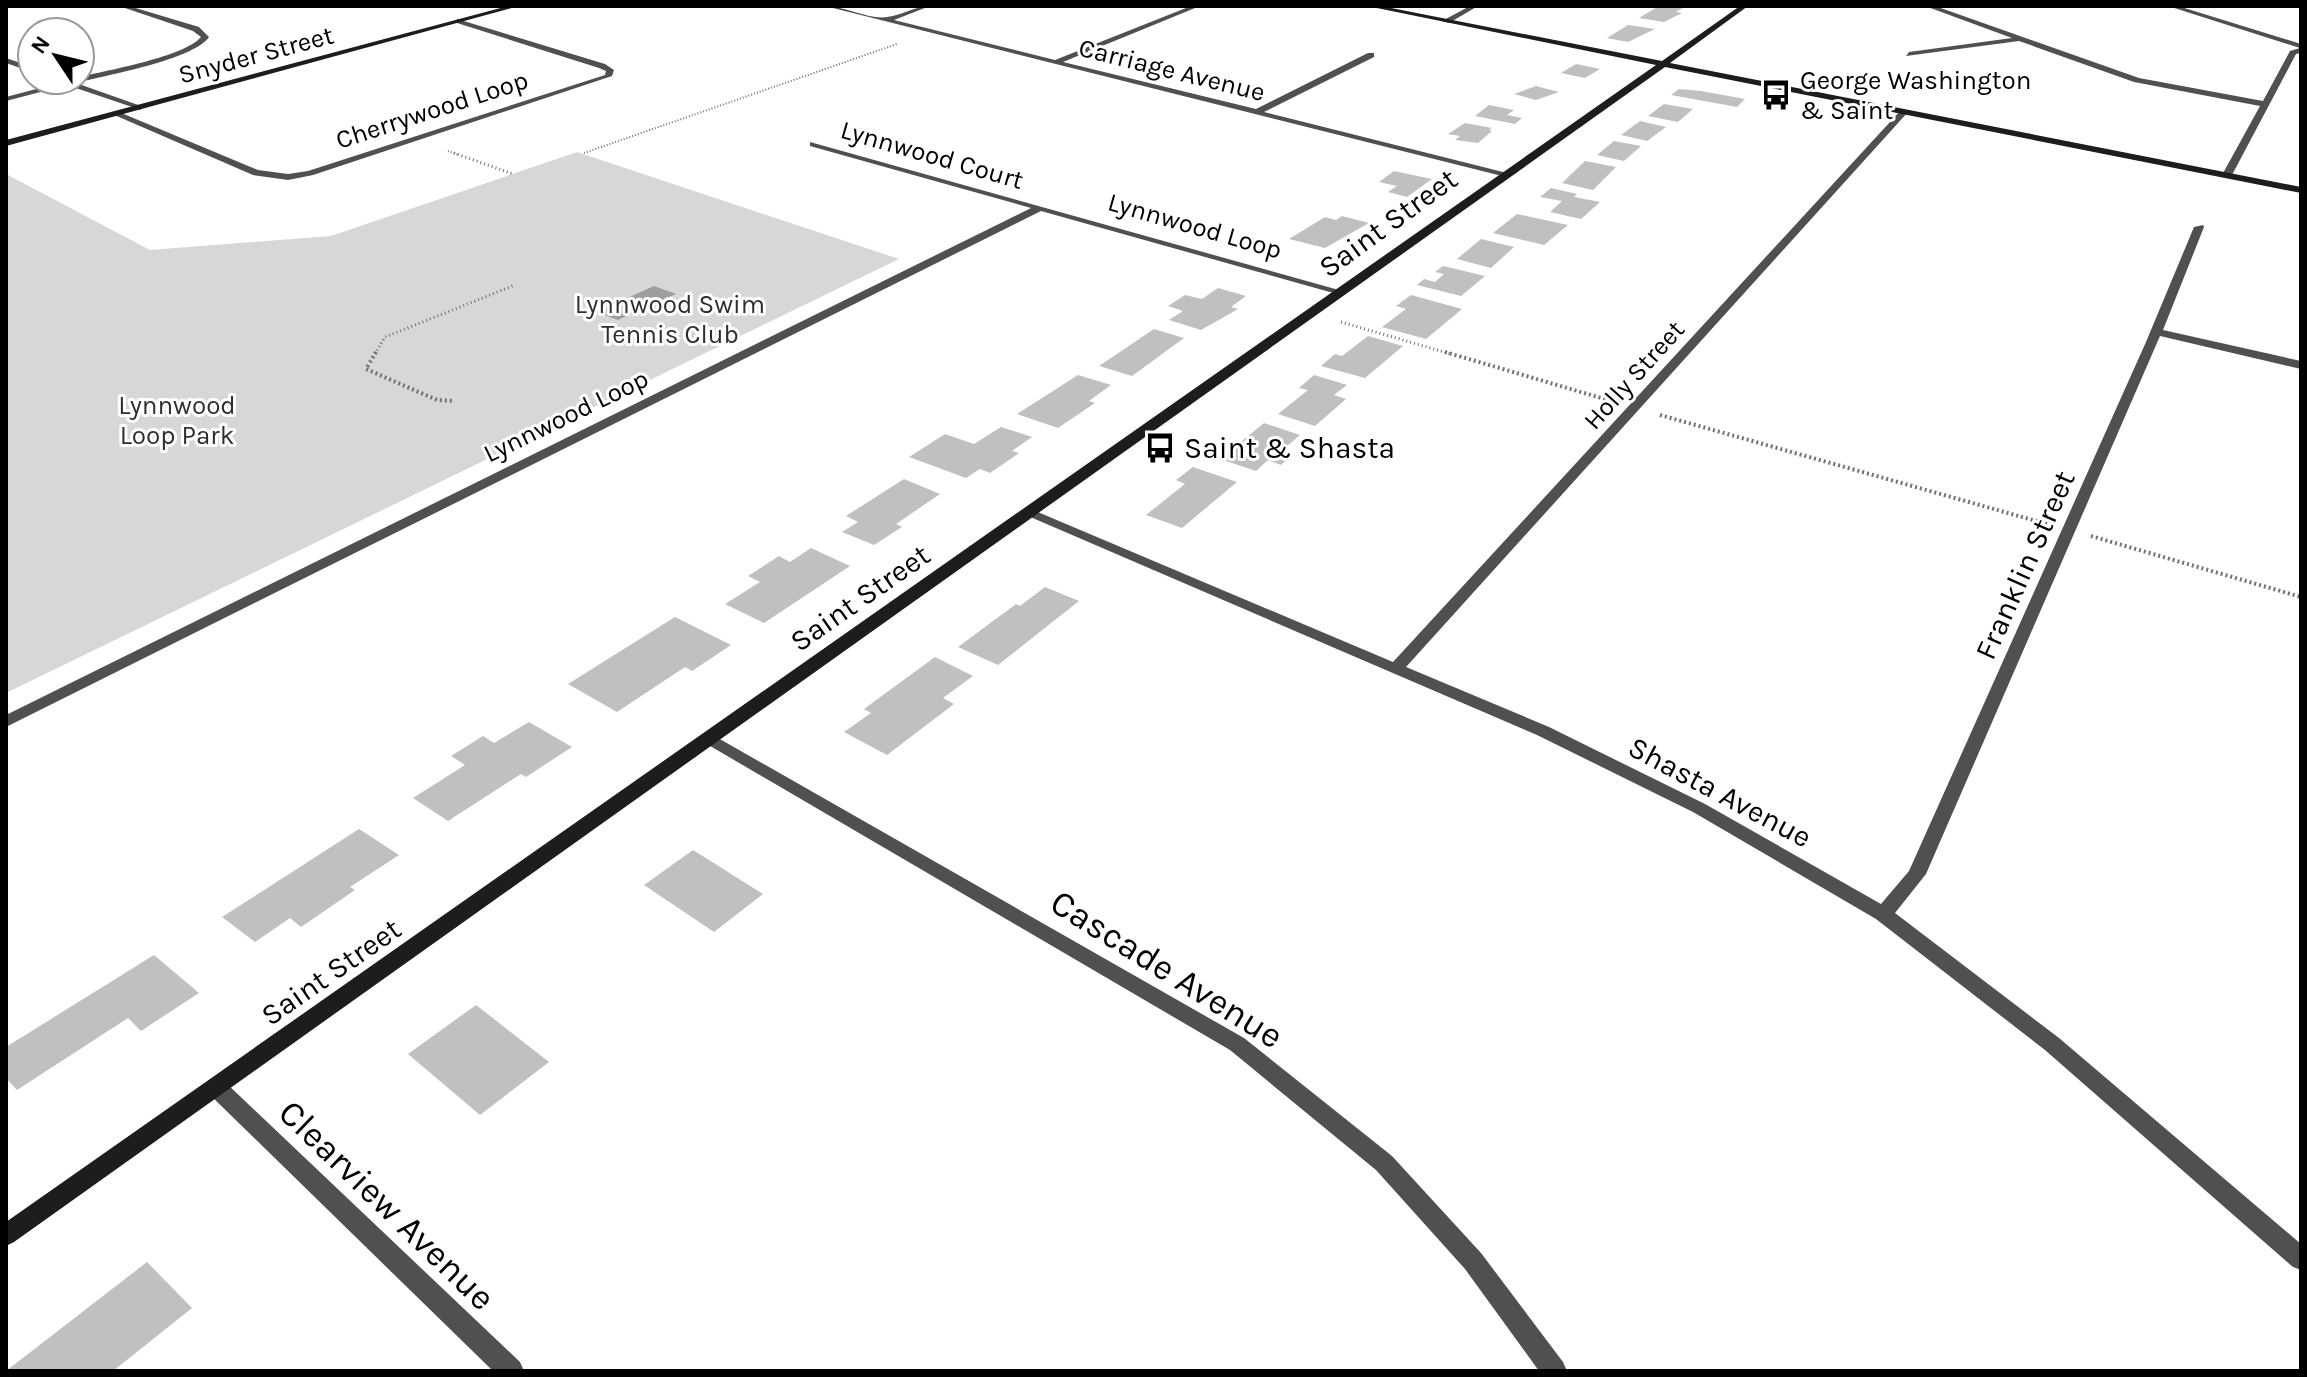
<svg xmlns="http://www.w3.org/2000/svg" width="2307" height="1377" font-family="Karla,sans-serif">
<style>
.green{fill:#d7d7d7}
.water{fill:#9e9e9e}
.building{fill:#c0c0c0}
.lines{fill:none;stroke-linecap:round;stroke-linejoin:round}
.path-far2{stroke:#727272;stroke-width:2;stroke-dasharray:1 2;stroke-linecap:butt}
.path-far1{stroke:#727272;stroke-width:3;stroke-dasharray:1 3;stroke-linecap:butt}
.path{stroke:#727272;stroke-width:4;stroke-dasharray:2 3;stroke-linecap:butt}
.lane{fill:#505050;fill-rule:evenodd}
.street{fill:#505050;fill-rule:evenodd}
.secondary{fill:#1d1d1d;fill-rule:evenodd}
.labels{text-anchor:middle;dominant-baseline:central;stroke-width:6;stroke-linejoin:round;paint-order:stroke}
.far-street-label{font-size:26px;fill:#000;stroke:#fff}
.far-poi-label{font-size:26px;fill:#000;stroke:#fff;text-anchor:start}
.far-park-label{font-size:26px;fill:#2e2e2e;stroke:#fff}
.street-label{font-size:30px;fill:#000;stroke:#fff}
.poi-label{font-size:30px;fill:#000;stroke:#fff;text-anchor:start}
.near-street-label{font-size:36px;fill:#000;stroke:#fff}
</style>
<rect width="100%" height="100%" fill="#fff"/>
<polygon class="green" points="577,152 899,259 6,693 6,174 150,250 331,236"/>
<polygon class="water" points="654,286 676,294 618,320 596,312"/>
<g class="building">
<polygon points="1659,6 1686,6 1676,12 1682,13 1664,22 1639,18"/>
<polygon points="1628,25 1655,29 1628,42 1607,38"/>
<polygon points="1576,64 1600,69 1585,78 1561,73"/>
<polygon points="1536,86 1559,92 1536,100 1514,94"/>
<polygon points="1679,89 1701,91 1745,99 1737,107 1671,95"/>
<polygon points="1664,104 1693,109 1678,122 1648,116"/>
<polygon points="1489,105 1514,110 1507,115 1522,118 1515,124 1475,116"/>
<polygon points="1640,121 1666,127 1647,141 1621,135"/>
<polygon points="1465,123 1492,128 1489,130 1492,131 1478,143 1455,140 1460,136 1448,134"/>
<polygon points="1614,141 1641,146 1624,161 1597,155"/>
<polygon points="1585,161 1616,167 1593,190 1562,183"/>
<polygon points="1394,171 1432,179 1407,197 1388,192 1397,186 1379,182"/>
<polygon points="1551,188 1577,194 1574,197 1600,202 1581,219 1550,212 1562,201 1540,197"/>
<polygon points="1517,214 1568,225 1544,245 1493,233"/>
<polygon points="1342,216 1369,223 1325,248 1289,239 1325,217 1336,220"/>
<polygon points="1481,239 1514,247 1491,268 1457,259"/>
<polygon points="1443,266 1485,276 1461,296 1417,285 1424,279 1435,282 1444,274 1435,272"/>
<polygon points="1218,288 1246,296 1231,307 1238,309 1201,330 1169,320 1183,311 1168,306 1185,295 1202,299"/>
<polygon points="1411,295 1462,309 1426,339 1382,327 1406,309 1396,306"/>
<polygon points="1154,329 1184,338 1132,376 1099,366"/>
<polygon points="1368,336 1403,346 1365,378 1321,366 1335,354 1342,356"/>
<polygon points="1078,375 1111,385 1089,401 1095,403 1058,428 1017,414"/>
<polygon points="1314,375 1347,385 1334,395 1346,399 1315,426 1278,414 1308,390 1299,388"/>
<polygon points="1264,423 1300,435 1280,452 1291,456 1281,465 1268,460 1256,471 1220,459"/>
<polygon points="1001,427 1032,437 1012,451 1019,453 990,473 980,469 966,478 909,457 945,434 974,444"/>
<polygon points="1193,467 1237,482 1182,528 1146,515 1185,484 1176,480"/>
<polygon points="904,479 940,494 896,524 902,527 874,545 842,532 858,522 846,516"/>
<polygon points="811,548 850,566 764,623 725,604 760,582 748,576 779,556 790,562"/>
<polygon points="1045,587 1079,601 998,665 958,647 1016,604 1020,606"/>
<polygon points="675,617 731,645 692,671 685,667 617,712 568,684"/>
<polygon points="935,657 973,676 943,698 954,704 887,755 844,732 871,713 864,709"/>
<polygon points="529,722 572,747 526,777 521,774 448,821 413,798 465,765 451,756 483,736 494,743"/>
<polygon points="359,829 399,855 350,887 355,890 301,927 290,918 255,942 222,917"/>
<polygon points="693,850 763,894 714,932 644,885"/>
<polygon points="154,955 199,993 141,1031 128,1018 17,1090 6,1078 6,1047"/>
<polygon points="476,1005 549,1062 480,1115 408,1054"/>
<polygon points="147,1262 192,1308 113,1371 6,1371"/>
</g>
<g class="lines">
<g class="path-far2">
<polyline points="448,151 459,155"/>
<polyline points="584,153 897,44"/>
</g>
<g class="path-far1">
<polyline points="454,153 513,174"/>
<polyline points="1341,322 1451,354"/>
<polyline points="375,354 385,337 515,285"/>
</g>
<g class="path">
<polyline points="376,352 366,369 437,400 454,401"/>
<polyline points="1445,352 1608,400"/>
<polyline points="1660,415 2047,524"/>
<polyline points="2091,536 2301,597"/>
</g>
<g class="lane">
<path d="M119,6h10l70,21 10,10c-16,23 -103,38 -133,46l65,23v4l-74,-25 -61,16v-4l64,-17h10v-3c28,-7 104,-20 121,-40l-8,-6z"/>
<polygon points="6,58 32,67 32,72 6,63"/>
</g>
<g class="street">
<path d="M825,6c19,0 45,14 62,11 16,-2 28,-11 43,-11l-36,14 161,40 136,-54h9l-137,56 193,47 112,-56h6v4l-110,55 247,62 -5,3z"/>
<polygon points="1470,6 1478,6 1449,23 1442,21"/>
<polygon points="1925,6 1935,6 2139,78 2263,101 2290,51 2300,48 2168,6 2178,6 2301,44 2301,53 2296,54 2232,175 2227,178 2222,175 2260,106 2134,82 2019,41 1906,56 1909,52 2012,38"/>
<polygon points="457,19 605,64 614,70 612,76 313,175 288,180 253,175 112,114 119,112 258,170 288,174 308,171 605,75 606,71 599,68 457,23"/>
<polygon points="1901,110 1908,112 1406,667 1549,727 1705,804 1881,904 1909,871 2146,342 2194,227 2203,225 2204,227 2163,330 2301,361 2301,369 2160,336 1926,874 1895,913 2059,1038 2301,1244 2301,1270 2293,1267 2045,1050 1876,919 1693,812 1537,735 1021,513 1028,509 1033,510 1393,662"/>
<polygon points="810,142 1346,292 1337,294 1041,211 6,727 6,715 1031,208 810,146"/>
<polygon points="711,734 1244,1038 1392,1156 1481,1253 1563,1362 1567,1371 1539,1371 1465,1269 1376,1170 1230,1050 705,743 703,739 705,735"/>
<polygon points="216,1078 224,1081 520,1362 524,1371 493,1371 208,1093 205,1087 208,1081"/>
</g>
<g class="secondary">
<polygon points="508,6 519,6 6,146 6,140"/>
<polygon points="1367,6 1381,6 1662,61 1740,6 1748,6 1670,63 2301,187 2301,193 1665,67 14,1242 6,1246 6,1222 1656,65"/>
</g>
</g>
<defs>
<g id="bus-bare" transform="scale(2.4)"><path d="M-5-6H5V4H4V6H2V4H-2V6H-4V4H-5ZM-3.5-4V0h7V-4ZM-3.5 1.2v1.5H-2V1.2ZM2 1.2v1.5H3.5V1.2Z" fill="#000" stroke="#fff" stroke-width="2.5" paint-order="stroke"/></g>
</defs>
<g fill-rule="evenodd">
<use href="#bus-bare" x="1776" y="95"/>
<use href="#bus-bare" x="1160" y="448"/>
</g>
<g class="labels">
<g class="far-street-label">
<text transform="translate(256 55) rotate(-15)">Snyder Street</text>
<text transform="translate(1172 70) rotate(14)">Carriage Avenue</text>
<text transform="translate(432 110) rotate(-18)">Cherrywood Loop</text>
<text transform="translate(932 155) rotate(16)">Lynnwood Court</text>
<text transform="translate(1195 226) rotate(16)">Lynnwood Loop</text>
<text transform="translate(1634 375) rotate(-48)">Holly Street</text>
<text transform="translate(566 416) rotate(-26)">Lynnwood Loop</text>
</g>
<g class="far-poi-label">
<text x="1800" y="80">George Washington<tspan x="1800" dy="30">&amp; Saint</tspan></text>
</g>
<g class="far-park-label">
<text x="670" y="304">Lynnwood Swim<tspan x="670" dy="30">Tennis Club</tspan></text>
<text x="177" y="405">Lynnwood<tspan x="177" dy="30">Loop Park</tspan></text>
</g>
<g class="street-label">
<text transform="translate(1388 223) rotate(-36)">Saint Street</text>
<text transform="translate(2025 565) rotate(-66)">Franklin Street</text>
<text transform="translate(860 598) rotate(-35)">Saint Street</text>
<text transform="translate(1720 792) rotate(28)">Shasta Avenue</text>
<text transform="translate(331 972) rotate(-35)">Saint Street</text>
</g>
<g class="poi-label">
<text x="1184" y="448">Saint &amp; Shasta</text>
</g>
<g class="near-street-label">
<text transform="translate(1167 969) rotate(32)">Cascade Avenue</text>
<text transform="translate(387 1205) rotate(44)">Clearview Avenue</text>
</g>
</g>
<rect width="2307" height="1377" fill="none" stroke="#000000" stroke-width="16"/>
<g transform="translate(56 56) rotate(305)"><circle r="38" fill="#ffffff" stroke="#999999" stroke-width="2"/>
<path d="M0-6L14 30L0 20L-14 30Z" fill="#000000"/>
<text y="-12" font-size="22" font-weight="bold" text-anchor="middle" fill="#000000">N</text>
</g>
</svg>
